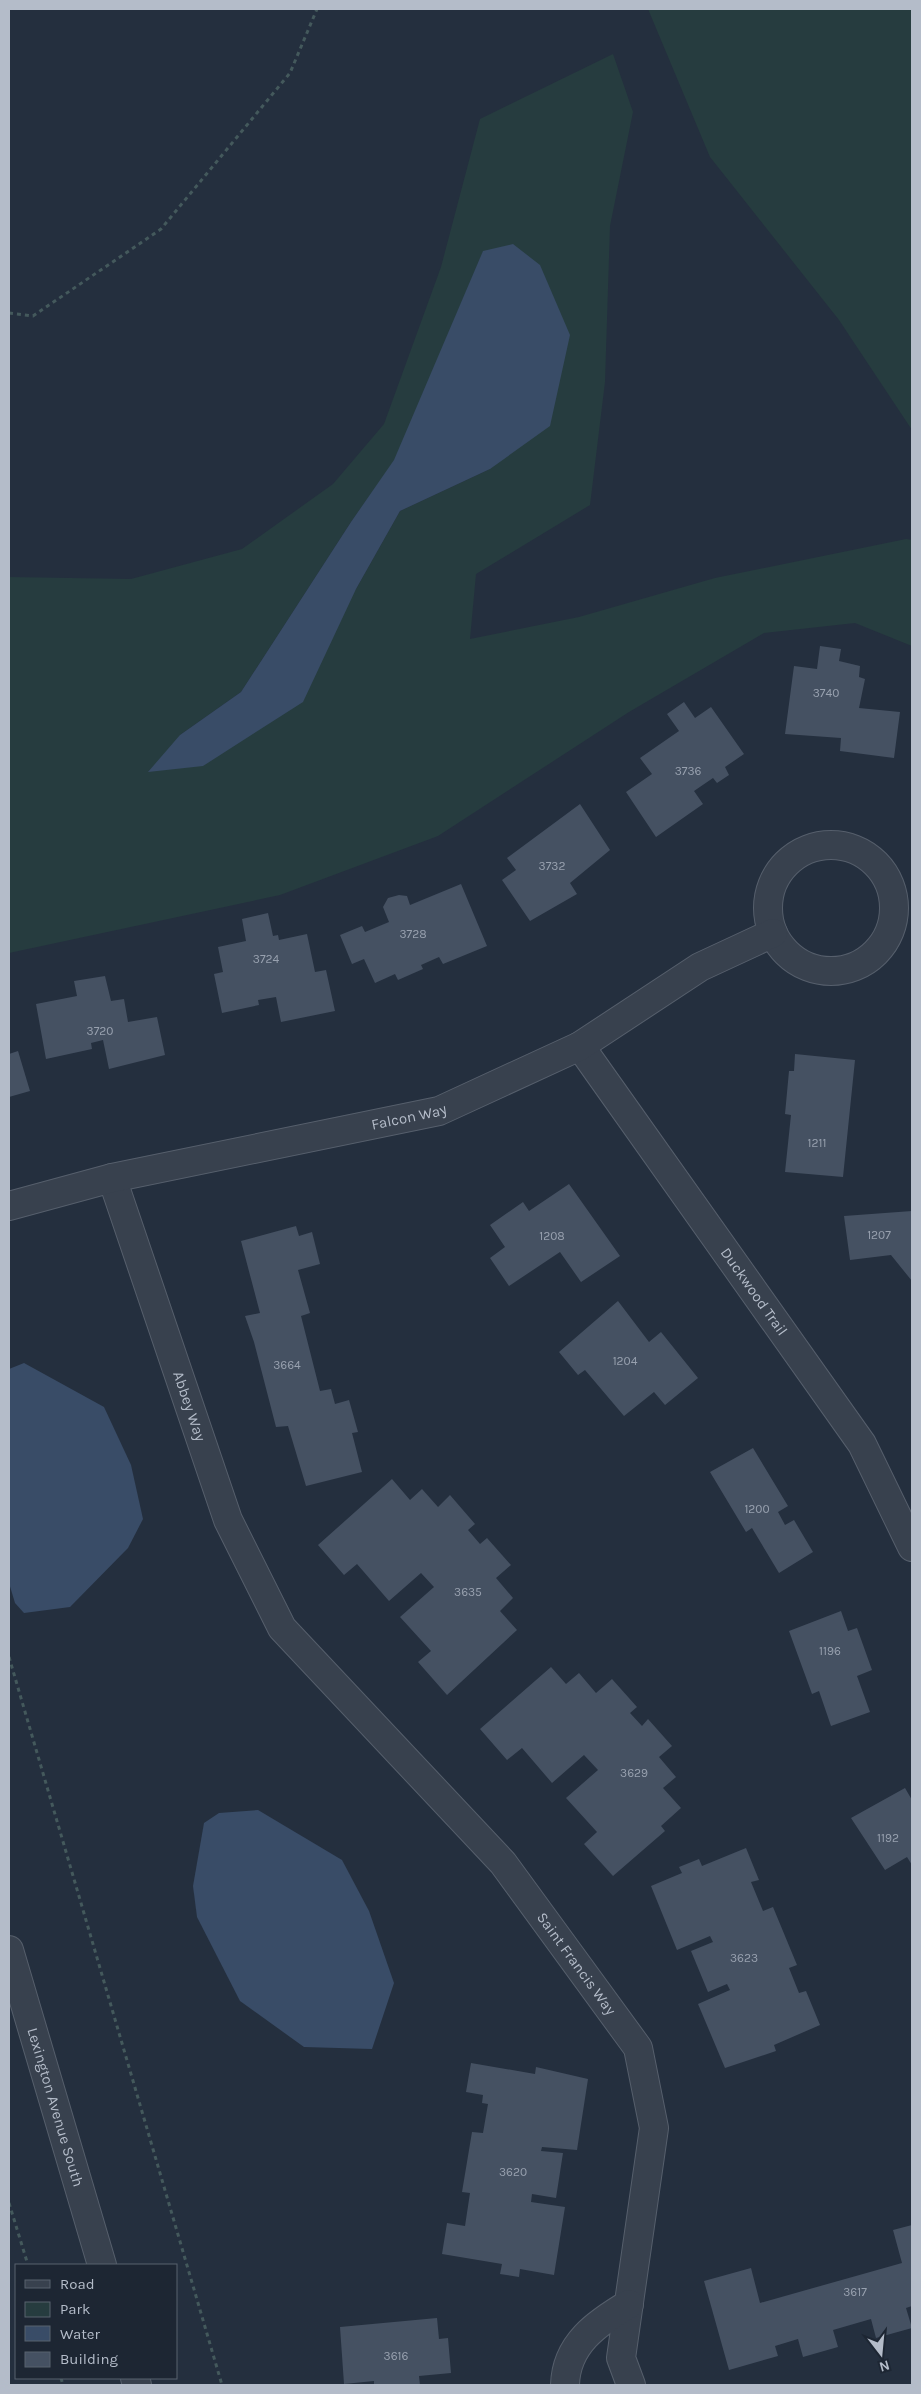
<svg xmlns="http://www.w3.org/2000/svg" width="921" height="2394" font-family="Karla,sans-serif">
<style>
.green{fill:#263c3f;fill-rule:evenodd}
.water{fill:#394c67}
.building{fill:#455162}
.lines{fill:none;stroke-linecap:round;stroke-linejoin:round}
.minor-casing{stroke:#565f6c;stroke-width:30}
.tertiary-casing{stroke:#565f6c;stroke-width:30}
.path{stroke:#44595c;stroke-width:3;stroke-dasharray:4 4;stroke-linecap:butt}
.minor{stroke:#38414e;stroke-width:28}
.tertiary{stroke:#38414e;stroke-width:28}
.labels{text-anchor:middle;dominant-baseline:central;stroke-width:5;stroke-linejoin:round;paint-order:stroke}
.number-label{font-size:12px;fill:#98a1af}
.street-label{font-size:15px;fill:#b4bcc9;stroke:#1d2633}
</style>
<rect width="100%" height="100%" fill="#242f3e"/>
<g class="green">
<polygon points="648,9 912,9 912,430 839,320 710,157"/>
<path d="M613,54l20,58 -23,114 -5,156 -15,123 -114,69 -6,65 109,-22 136,-39 191,-39 6,1v106l-57,-23 -91,10 -135,79 -191,124 -158,59 -271,58v-376l122,2 111,-30 91,-65 51,-60 57,-157 39,-148zM483,252l7,217 -90,42 -44,78 -153,177 -23,-31 61,-43 110,-170 44,-62z"/>
</g>
<g class="water">
<polygon points="513,244 540,265 570,335 550,426 490,469 400,511 356,589 303,702 203,766 148,772 180,735 241,692 351,522 394,460 483,251"/>
<polygon points="24,1363 104,1407 131,1465 143,1519 128,1548 70,1607 24,1613 15,1603 9,1583 9,1369"/>
<polygon points="258,1810 342,1860 369,1911 394,1983 372,2049 304,2047 240,2001 197,1917 193,1886 204,1823 219,1813"/>
</g>
<g class="building">
<polygon points="820,646 841,649 839,661 860,666 859,677 865,679 859,708 900,712 894,758 840,751 841,738 785,734 794,666 817,669"/>
<polygon points="684,702 695,718 711,707 744,754 725,767 729,775 717,783 713,778 694,791 703,804 656,837 626,792 652,774 640,758 679,731 667,714"/>
<polygon points="580,804 610,850 570,883 577,894 530,921 502,880 516,870 507,858"/>
<polygon points="461,884 487,946 443,964 439,957 421,965 423,969 398,980 395,974 375,983 364,959 352,964 340,935 362,926 365,932 389,922 383,907 388,898 399,895 407,896 410,905"/>
<polygon points="268,913 273,936 278,935 279,940 307,934 315,972 326,970 335,1011 281,1022 276,997 258,1000 259,1005 222,1013 214,974 223,972 218,947 246,941 242,919"/>
<polygon points="105,976 111,1001 124,999 128,1022 157,1017 165,1055 109,1069 103,1040 91,1043 92,1049 46,1059 36,1004 77,996 74,981"/>
<polygon points="18,1051 30,1091 9,1097 9,1054"/>
<polygon points="795,1054 855,1060 843,1177 785,1172 791,1115 785,1114 789,1071 794,1071"/>
<polygon points="569,1184 620,1256 581,1282 560,1252 509,1286 490,1258 505,1247 490,1225 523,1202 529,1211"/>
<polygon points="912,1211 912,1281 891,1255 850,1260 844,1216"/>
<polygon points="296,1226 299,1236 312,1232 320,1264 298,1270 310,1313 301,1316 320,1391 331,1389 335,1404 349,1400 358,1432 352,1433 362,1472 306,1486 288,1426 276,1427 254,1342 245,1316 260,1313 241,1241"/>
<polygon points="618,1301 649,1342 661,1332 698,1378 665,1405 654,1392 624,1416 585,1370 578,1375 559,1352"/>
<polygon points="753,1448 788,1506 778,1512 785,1525 794,1520 813,1552 779,1573 752,1528 746,1532 710,1472"/>
<polygon points="392,1479 410,1500 422,1489 438,1507 450,1495 475,1524 468,1530 480,1544 487,1538 511,1565 496,1578 513,1598 500,1611 517,1630 447,1695 418,1662 431,1651 400,1617 434,1587 421,1573 389,1601 357,1564 344,1575 318,1545"/>
<polygon points="841,1611 848,1631 857,1628 872,1670 857,1676 870,1712 831,1726 819,1691 812,1694 789,1631"/>
<polygon points="551,1667 566,1684 579,1673 596,1693 612,1679 637,1707 630,1713 642,1726 648,1719 672,1746 659,1757 676,1777 663,1788 681,1808 661,1826 665,1831 613,1876 584,1844 597,1832 566,1798 598,1770 584,1755 552,1783 522,1748 507,1760 480,1729"/>
<polygon points="905,1788 912,1800 912,1865 907,1857 885,1870 851,1818"/>
<polygon points="746,1848 759,1880 751,1882 763,1911 773,1907 797,1965 789,1968 799,1993 806,1991 820,2025 774,2045 776,2051 725,2068 698,2004 730,1990 727,1984 708,1992 691,1951 713,1942 710,1936 677,1950 651,1886 682,1873 679,1867 699,1859 702,1866"/>
<polygon points="471,2063 535,2074 536,2067 588,2079 577,2150 542,2147 541,2151 563,2153 556,2198 532,2194 531,2202 565,2207 554,2275 520,2269 519,2277 500,2274 502,2264 442,2254 447,2223 465,2226 470,2193 462,2192 472,2132 483,2133 488,2104 482,2103 483,2095 466,2092"/>
<polygon points="912,2225 912,2306 906,2308 912,2328 876,2338 871,2319 833,2330 838,2347 803,2357 798,2339 775,2346 778,2356 729,2370 704,2281 751,2268 760,2303 902,2263 893,2230"/>
<polygon points="437,2318 439,2339 448,2338 451,2373 419,2376 420,2385 374,2385 374,2381 344,2384 340,2327"/>
</g>
<g class="lines">
<g class="minor-casing">
<g id="minor">
<circle cx="831" cy="908" r="63"/>
<path id="s1" d="M580,1046l282,398 50,103"/>
<path id="s2" d="M112,1178l116,342 54,108 221,235 135,185 16,80 -33,230 10,27"/>
<path id="s3" d="M9,1206l103,-28 327,-67 141,-65 120,-79 73,-34"/>
<path d="M565,2385c1,-41 32,-62 64,-81"/>
</g>
</g>
<g class="tertiary-casing">
<g id="tertiary">
<path id="s4" d="M9,1950l93,315"/>
<polyline points="135,2378 137,2385"/>
</g>
</g>
<g class="path">
<polyline points="9,313 33,316 161,229 290,73 317,9"/>
<polyline points="9,1657 222,2385"/>
<polyline points="9,2203 28,2265"/>
<polyline points="61,2378 63,2385"/>
</g>
<use href="#minor" class="minor"/>
<use href="#tertiary" class="tertiary"/>
</g>
<g class="labels">
<g class="number-label">
<text x="826" y="693">3740</text>
<text x="688" y="771">3736</text>
<text x="552" y="866">3732</text>
<text x="413" y="934">3728</text>
<text x="266" y="959">3724</text>
<text x="100" y="1031">3720</text>
<text x="817" y="1143">1211</text>
<text x="879" y="1235">1207</text>
<text x="552" y="1236">1208</text>
<text x="625" y="1361">1204</text>
<text x="287" y="1365">3664</text>
<text x="757" y="1509">1200</text>
<text x="468" y="1592">3635</text>
<text x="830" y="1651">1196</text>
<text x="634" y="1773">3629</text>
<text x="888" y="1838">1192</text>
<text x="744" y="1958">3623</text>
<text x="513" y="2172">3620</text>
<text x="855" y="2292">3617</text>
<text x="396" y="2356">3616</text>
</g>
<g class="street-label">
<text stroke="none"><textPath href="#s3" startOffset="410">Falcon Way</textPath></text>
<text stroke="none"><textPath href="#s1" startOffset="301">Duckwood Trail</textPath></text>
<text stroke="none"><textPath href="#s2" startOffset="241">Abbey Way</textPath></text>
<text stroke="none"><textPath href="#s2" startOffset="929">Saint Francis Way</textPath></text>
<text stroke="none"><textPath href="#s4" startOffset="164">Lexington Avenue South</textPath></text>
</g>
</g>
<rect width="921" height="2394" fill="none" stroke="#b4bcc9" stroke-width="20"/>
<rect x="15" y="2264" width="162" height="115" fill="#1d2633" stroke="#59626f"/>
<rect x="25" y="2280" width="25" height="8" fill="#38414e" stroke="#59626f"/>
<text x="60" y="2289" font-size="15" fill="#b4bcc9">Road</text>
<rect x="25" y="2302" width="25" height="15" fill="#263c3f" stroke="#59626f"/>
<text x="60" y="2314" font-size="15" fill="#b4bcc9">Park</text>
<rect x="25" y="2326" width="25" height="15" fill="#394c67" stroke="#59626f"/>
<text x="60" y="2339" font-size="15" fill="#b4bcc9">Water</text>
<rect x="25" y="2352" width="25" height="15" fill="#455162" stroke="#59626f"/>
<text x="60" y="2364" font-size="15" fill="#b4bcc9">Building</text>
<g transform="translate(881 2354) rotate(164)" stroke="#1d2633" stroke-width="4" paint-order="stroke">
<path d="M0-4L9 19L0 12L-9 19Z" fill="#b4bcc9"/>
<text y="-8" font-size="14" font-weight="bold" text-anchor="middle" fill="#b4bcc9">N</text>
</g>
</svg>
